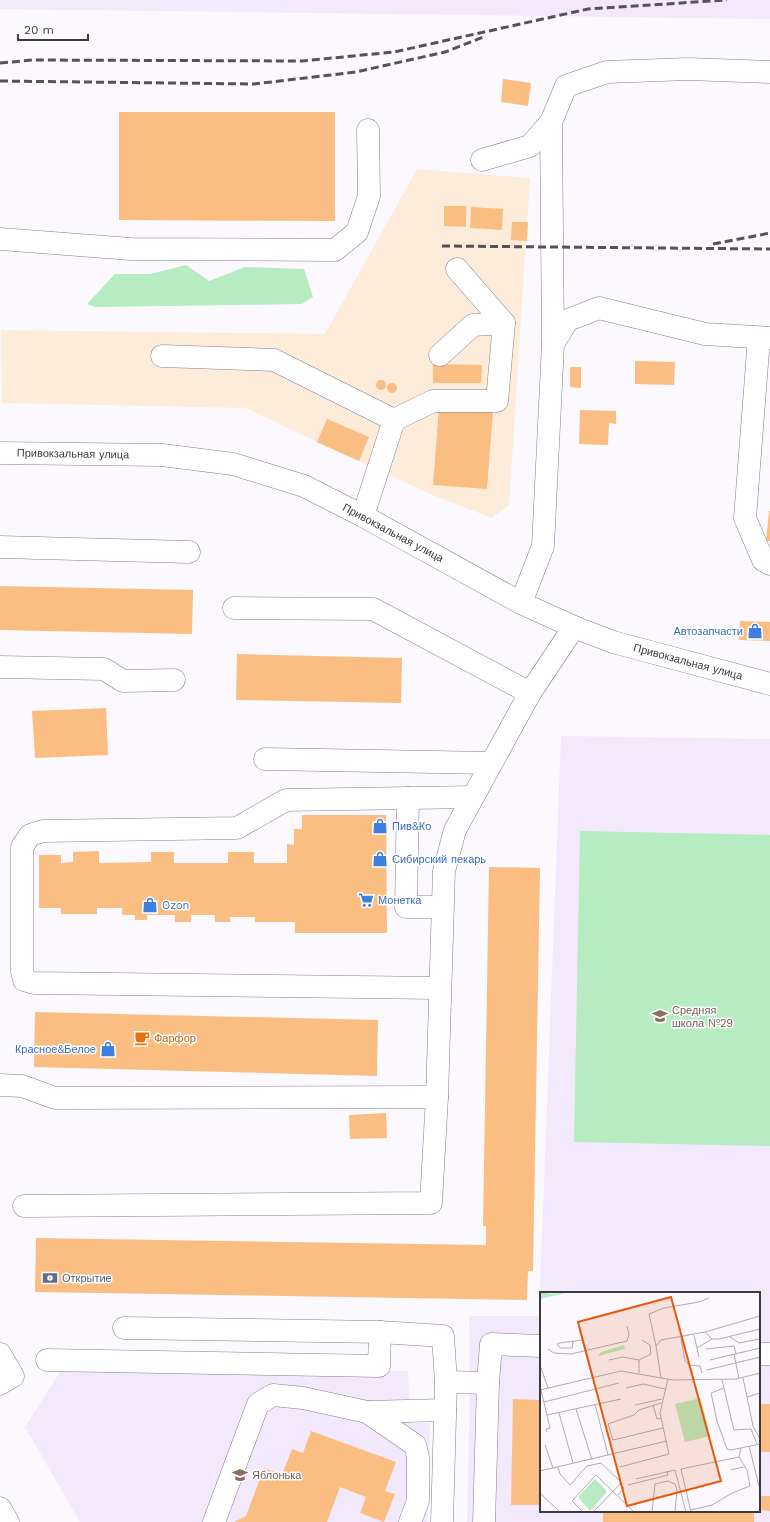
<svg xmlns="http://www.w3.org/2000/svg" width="770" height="1522" font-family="'Work Sans',sans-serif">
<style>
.built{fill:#f3e9fc;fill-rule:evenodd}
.industrial{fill:#feecdb}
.green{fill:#b7ecc2}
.building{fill:#fabe83}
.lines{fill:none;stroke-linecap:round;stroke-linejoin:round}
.minor-casing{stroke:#857d8c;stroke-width:23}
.minor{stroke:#fff;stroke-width:22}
.rail{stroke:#555259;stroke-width:3;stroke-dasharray:8 4;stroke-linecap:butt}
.labels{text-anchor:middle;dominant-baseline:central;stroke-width:3;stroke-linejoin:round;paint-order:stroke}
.street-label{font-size:11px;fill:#3c3940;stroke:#fff}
.shop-label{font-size:11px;fill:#366cbe;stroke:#fff;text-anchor:start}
.education-label{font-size:11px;fill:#785e54;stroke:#fff;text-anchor:start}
.food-label{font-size:11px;fill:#c56008;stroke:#fff;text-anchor:start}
.service-label{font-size:11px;fill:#4e5e75;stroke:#fff;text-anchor:start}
.inset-road{fill:none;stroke:#afacb2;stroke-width:1}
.view{fill:#e8590c;fill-opacity:0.15;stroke:#e8590c;stroke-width:2}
.inset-edge{fill:none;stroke:#3c3940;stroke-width:2}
</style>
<rect width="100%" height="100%" fill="#fbf8fe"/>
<g class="built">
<polygon points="0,0 770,0 770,19 0,9"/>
<path d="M561,736l209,3v783h-303l3,-139 -1,-67h70zM541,1293h218v218h-218z"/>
<polygon points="408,1371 410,1423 430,1423 427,1522 80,1522 25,1427 60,1372"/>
</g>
<polygon class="industrial" points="417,169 530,178 509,505 492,518 435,496 317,442 246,408 2,403 1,330 325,334"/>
<g class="green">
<polygon points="186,265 209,281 245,267 304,269 313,297 302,304 95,307 87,304 115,274 150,274"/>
<polygon points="580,831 770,835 770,1146 574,1142"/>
</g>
<g class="building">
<polygon points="503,79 531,83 528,106 501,102"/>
<polygon points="119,112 335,112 335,221 119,220"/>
<polygon points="444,206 466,206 466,227 444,226"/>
<polygon points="471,207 503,209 502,230 470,228"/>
<polygon points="512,222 528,222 527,241 511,240"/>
<polygon points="635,361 675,362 674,385 635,384"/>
<polygon points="433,364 482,365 481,383 433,383"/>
<polygon points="570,367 581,367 581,388 570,387"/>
<circle cx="381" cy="385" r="5"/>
<circle cx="392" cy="388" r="5"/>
<polygon points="439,407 493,411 487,489 433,485"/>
<polygon points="580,410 616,411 616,424 609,423 608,445 579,444"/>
<polygon points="327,419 369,437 359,461 317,442"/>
<polygon points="769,511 770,511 770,541 766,541"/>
<polygon points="0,586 193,590 192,634 0,630"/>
<polygon points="740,621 770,622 770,641 739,640"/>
<polygon points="237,654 402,658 401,703 236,700"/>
<polygon points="106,708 108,755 35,758 32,711"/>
<polygon points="302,815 386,815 387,933 295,933 295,922 255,922 255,917 230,917 230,922 215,922 215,915 191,915 191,922 175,922 175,915 147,915 147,920 135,920 135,915 122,915 122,908 97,908 97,914 61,914 61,908 39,908 39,855 61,855 61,863 73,862 73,852 99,851 99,863 151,862 151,852 174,852 174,863 228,863 228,852 254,852 254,863 287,863 287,844 294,845 294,829 302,829"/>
<polygon points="489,867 540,868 533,1271 528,1271 527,1300 35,1292 36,1238 486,1245 486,1226 483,1226"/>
<polygon points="35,1012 378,1020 377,1076 34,1067"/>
<polygon points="386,1113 387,1138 350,1139 349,1115"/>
<polygon points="513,1399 541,1400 541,1505 511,1505"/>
<rect x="759" y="1404" width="11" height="48"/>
<polygon points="311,1431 396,1462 385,1491 395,1494 384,1522 360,1513 366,1497 340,1487 327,1522 234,1522 246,1516 264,1468 282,1475 292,1449 303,1453"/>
<polygon points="759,1496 770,1496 770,1511 759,1510"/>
<rect x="603" y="1511" width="151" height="11"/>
</g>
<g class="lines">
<g class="minor-casing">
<g id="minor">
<polyline points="482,160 530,146 551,122"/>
<polyline points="0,239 131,249 335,250 357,232 369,196 368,130"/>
<polyline points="759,338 745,518 763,560 770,564"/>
<polyline points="553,344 551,122 566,86 607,72 688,69 770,72"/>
<polyline points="440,355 473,325 504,323"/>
<polyline points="162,356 274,360 394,420"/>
<polyline points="0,453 162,455 233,464 304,486 363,516 521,603 574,627 613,642 770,684"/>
<polyline points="363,516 394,420 433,401 497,401 504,323 457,269"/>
<polyline points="0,547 189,552"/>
<polyline points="521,603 543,546 553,344 568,320 599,308 705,334 770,338"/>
<polyline points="234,608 373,609 530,693"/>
<polyline points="0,667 104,669 123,681 174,680"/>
<polyline points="265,759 491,763"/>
<polyline points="408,798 406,907 442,907"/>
<polyline points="439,988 34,983 24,980 22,971 22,847 30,835 43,831 237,828 286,800 473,797"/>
<polyline points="0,1085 22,1086 55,1098 437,1097"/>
<polyline points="24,1206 431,1203 437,1097 444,871 455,830 530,693 574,627"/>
<polyline points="124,1328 380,1332 443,1336 446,1382 442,1522"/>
<polyline points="0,1354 13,1376 0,1384"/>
<polyline points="759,1354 770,1354"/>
<polyline points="47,1360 379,1366 380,1332"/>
<polyline points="446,1382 488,1383"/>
<polyline points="367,1412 445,1410"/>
<polyline points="0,1508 8,1522"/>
<polyline points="214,1522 258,1404 273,1395 303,1398 367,1412 415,1445 418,1457 418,1501 410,1522"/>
<polyline points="484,1522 488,1383 491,1344 541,1346"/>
</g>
</g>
<use href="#minor" class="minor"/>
<g class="rail">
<polyline points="0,63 33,60 302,61 394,52 588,9 727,0"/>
<polyline points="0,81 254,84 356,72 445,52 486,36"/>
<polyline points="713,244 770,233"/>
<polyline points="442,246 770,249"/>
</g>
</g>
<defs>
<g id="shop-bare" transform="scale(1.2)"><path d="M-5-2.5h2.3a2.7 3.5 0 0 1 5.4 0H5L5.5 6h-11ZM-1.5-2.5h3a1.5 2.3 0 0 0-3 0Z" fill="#3f7fe0" stroke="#fff" stroke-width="2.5" paint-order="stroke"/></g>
<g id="supermarket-bare" transform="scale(1.2)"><path d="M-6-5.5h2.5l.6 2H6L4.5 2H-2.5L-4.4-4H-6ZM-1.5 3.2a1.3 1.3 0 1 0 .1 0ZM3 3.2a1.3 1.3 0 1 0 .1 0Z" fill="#3f7fe0" stroke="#fff" stroke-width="2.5" paint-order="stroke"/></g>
<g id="school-bare" transform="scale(1.2)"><path d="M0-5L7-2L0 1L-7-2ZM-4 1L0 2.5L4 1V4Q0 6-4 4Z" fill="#8d6e63" stroke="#fff" stroke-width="2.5" paint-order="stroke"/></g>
<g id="cafe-bare" transform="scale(1.2)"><path d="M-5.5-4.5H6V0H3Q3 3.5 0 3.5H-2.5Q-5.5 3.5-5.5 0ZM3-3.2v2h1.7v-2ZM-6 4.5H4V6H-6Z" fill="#e8710a" stroke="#fff" stroke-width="2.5" paint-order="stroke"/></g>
<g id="bank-bare" transform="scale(1.2)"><path d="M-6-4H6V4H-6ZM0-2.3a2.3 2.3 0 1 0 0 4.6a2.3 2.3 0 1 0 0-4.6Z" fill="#5c6f8a" stroke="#fff" stroke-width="2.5" paint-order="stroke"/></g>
</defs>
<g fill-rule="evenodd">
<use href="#shop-bare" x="755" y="631"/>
<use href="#shop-bare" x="380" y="826"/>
<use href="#shop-bare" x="380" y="859"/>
<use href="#supermarket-bare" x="366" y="900"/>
<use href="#shop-bare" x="150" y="905"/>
<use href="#school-bare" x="660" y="1016"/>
<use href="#cafe-bare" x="142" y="1038"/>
<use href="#shop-bare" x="108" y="1049"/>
<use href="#bank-bare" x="50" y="1278"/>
<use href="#school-bare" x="240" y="1475"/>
</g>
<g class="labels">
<g class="street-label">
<text transform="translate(73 454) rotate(1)">Привокзальная улица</text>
<text transform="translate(393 533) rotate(28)">Привокзальная улица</text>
<text transform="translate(688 662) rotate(15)">Привокзальная улица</text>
</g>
<g class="shop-label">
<text x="743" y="631" text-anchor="end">Автозапчасти</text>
<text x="392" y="826">Пив&amp;Ко</text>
<text x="392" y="859">Сибирский пекарь</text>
<text x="378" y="900">Монетка</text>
<text x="162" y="905">Ozon</text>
<text x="96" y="1049" text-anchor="end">Красное&amp;Белое</text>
</g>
<g class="education-label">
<text x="672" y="1010">Средняя<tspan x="672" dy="13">школа №29</tspan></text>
<text x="252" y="1475">Яблонька</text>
</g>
<g class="food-label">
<text x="154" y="1038">Фарфор</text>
</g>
<g class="service-label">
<text x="62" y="1278">Открытие</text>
</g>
</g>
<g transform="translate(540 1292)">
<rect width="220" height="220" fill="#fbf8fe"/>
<path d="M0,0h9l-1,2 21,-2 -29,7zM84,53l1,4 -27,7 3,-4zM161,106l9,38 -25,6 -10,-38zM55,187l11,11v3l-16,18 -12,-14z" fill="#b7ecc2"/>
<path class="inset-road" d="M39,36l13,49M165,40l7,7h7l41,-10M154,43l5,22M190,45l9,6 21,-4M141,46l4,23 4,4 11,1 2,7M33,49l-1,7h-12l-3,-4 2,-1 23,-3M116,54l-7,-32 15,-6 35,-6 10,-4M157,56l15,-9M8,57l6,4 17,1 56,-13 2,-7 -2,-8M166,57l28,-3 2,8M194,62l5,25M69,68l14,-3 16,3M170,68l50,-12M0,73l8,23M167,78l53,-13M99,81v-13l12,-6 -1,-9 -8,-5M121,86l-5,-32 5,-6 44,-8 55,-16M203,86l4,19 13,-4M182,88l12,50 17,-1 6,15M86,96l17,-4 22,5M184,96l-13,5 6,28 10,28 4,1 29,-6M0,98l81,-19 52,9 63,-1 24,-6M1,98l9,38 -4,1 1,3M207,105l6,29 7,13M4,110l75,-19M121,111l-22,7 -5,5 -26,9 5,16 50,-12M55,112l13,51M95,113l27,-6M113,113l4,14 4,-1M36,117l16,51M19,121l14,50M7,123l74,-16M5,153l8,23M209,154l11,44M18,175l2,7 10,11 17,-19 14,-3 19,18v3l-27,28M80,175l49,-13 -9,-41 8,-34M191,178l12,-3M0,179l127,-30M96,187l39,-9 11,42M88,193l40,-10 -1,-4M0,201l20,19M78,203l6,-7 -4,-4M151,218l21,-5 20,-12 18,-7 -3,-16 -8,-13 2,-9M43,220l-11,-11 24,-26 38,37M112,220l3,-28 13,-3 7,3 2,6 -2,22M151,220l-10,-43 58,-12"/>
<path class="view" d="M131,5l50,184 -94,25 -49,-184z"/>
<rect width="220" height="220" class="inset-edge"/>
</g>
<path d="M18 34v6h70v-6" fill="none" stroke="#3c3940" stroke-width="2"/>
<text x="24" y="34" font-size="12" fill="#3c3940" stroke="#ffffff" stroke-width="3" paint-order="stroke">20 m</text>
</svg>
